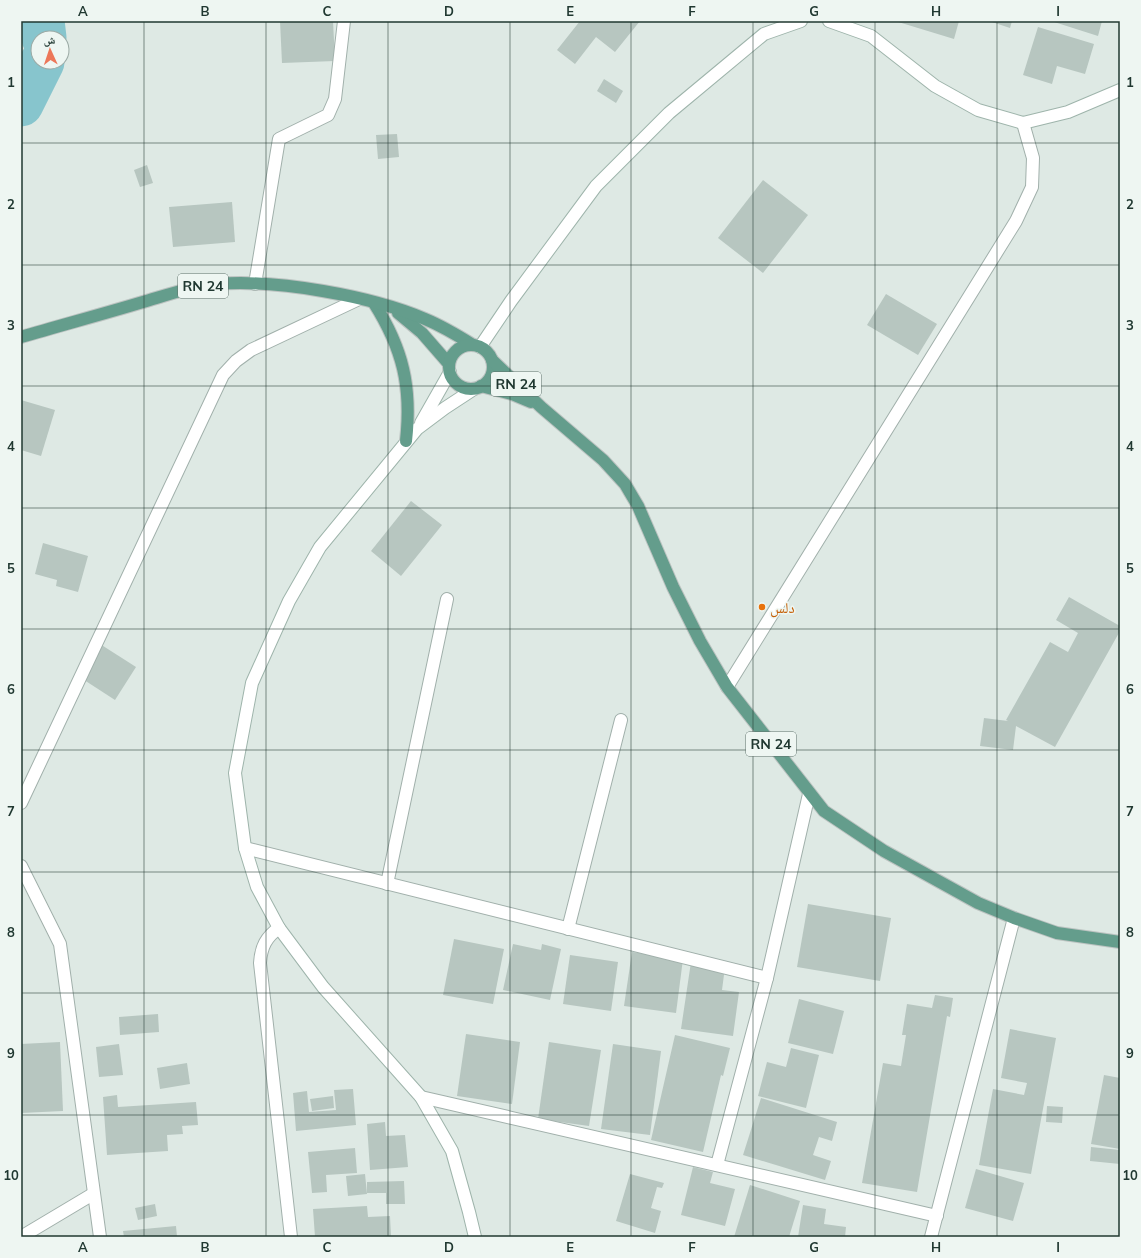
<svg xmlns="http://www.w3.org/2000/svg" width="1141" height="1258" font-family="Mulish,'Noto Naskh Arabic',sans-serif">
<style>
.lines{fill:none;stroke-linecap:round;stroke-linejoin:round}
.river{stroke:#87c5cd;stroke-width:45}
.building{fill:#b7c6c0}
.lane-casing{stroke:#a1b0ab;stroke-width:14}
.street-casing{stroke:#a1b0ab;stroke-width:14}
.secondary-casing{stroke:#9eb4ab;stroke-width:14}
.primary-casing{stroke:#bcc3c1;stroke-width:14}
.lane{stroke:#fff;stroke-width:12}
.street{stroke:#fff;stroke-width:12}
.secondary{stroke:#fff;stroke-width:12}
.primary{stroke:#649d8c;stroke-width:12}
.grid{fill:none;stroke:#203831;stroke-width:1;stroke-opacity:0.55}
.food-dot{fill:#e8710a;stroke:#eef6f2;stroke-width:1.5}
.labels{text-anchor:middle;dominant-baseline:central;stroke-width:3;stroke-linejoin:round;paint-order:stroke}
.shield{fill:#eef6f2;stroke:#5e716b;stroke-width:1}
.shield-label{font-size:14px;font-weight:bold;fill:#203831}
.food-label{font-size:15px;fill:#c56008;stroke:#eef6f2;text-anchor:start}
.neatline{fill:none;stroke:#203831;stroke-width:1.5}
.grid-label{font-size:13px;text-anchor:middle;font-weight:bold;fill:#203831}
</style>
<rect width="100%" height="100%" fill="#dee9e4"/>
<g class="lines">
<g class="river">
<polyline points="42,21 44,38"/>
<polyline points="21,104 42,62"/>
</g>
</g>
<g class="building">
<polygon points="280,21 333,21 335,61 282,63"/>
<polygon points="580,21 640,21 615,52 596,37 575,64 557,50"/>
<polygon points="895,21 959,21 954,39"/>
<polygon points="989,21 1012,21 1010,28"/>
<polygon points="1051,21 1102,21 1098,36"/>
<polygon points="1038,27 1094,44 1085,74 1057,66 1052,84 1023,75"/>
<polygon points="604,79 623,91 616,103 597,91"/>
<polygon points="397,134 399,157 378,159 376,135"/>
<polygon points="147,165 153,183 140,187 134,170"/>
<polygon points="763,180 808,215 763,273 718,238"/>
<polygon points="232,202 235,242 173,247 169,207"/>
<polygon points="886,294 937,324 918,355 867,325"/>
<polygon points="21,400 55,410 41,456 21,450"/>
<polygon points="411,501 442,525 401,576 371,551"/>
<polygon points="43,543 88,556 78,592 56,586 57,580 35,574"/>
<polygon points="1069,597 1120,626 1120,631 1055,747 1016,726 1013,750 980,746 984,718 1008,721 1006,720 1050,642 1068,652 1078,633 1056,620"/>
<polygon points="100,644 136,667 115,700 78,676"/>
<polygon points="808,904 891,918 880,981 797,967"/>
<polygon points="454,939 504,949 493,1004 443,995"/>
<polygon points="513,944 541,950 542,944 561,949 550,1000 503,990"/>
<polygon points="632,952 683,959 676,1013 624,1006"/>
<polygon points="570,955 618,962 611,1011 563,1004"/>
<polygon points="691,962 725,967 722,990 739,992 733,1036 681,1029"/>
<polygon points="935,995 953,998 950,1017 947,1016 917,1192 862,1183 883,1063 901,1066 906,1035 902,1035 907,1004 932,1008"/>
<polygon points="799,999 844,1011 833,1054 788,1043"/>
<polygon points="158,1014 159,1032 120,1035 119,1017"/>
<polygon points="1010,1029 1056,1038 1031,1174 979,1165 993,1089 1024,1095 1027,1083 1001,1078"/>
<polygon points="466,1034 520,1042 512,1104 457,1096"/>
<polygon points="675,1035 730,1048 723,1076 721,1075 703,1152 651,1140"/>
<polygon points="60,1042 63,1111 21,1113 21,1044"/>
<polygon points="549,1042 601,1050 589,1126 538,1119"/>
<polygon points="119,1044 123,1075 99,1077 96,1047"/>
<polygon points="613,1044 661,1051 650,1135 601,1129"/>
<polygon points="791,1048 819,1055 806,1108 758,1096 767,1062 786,1067"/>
<polygon points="187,1063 190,1084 160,1089 157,1068"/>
<polygon points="1104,1075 1120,1078 1120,1149 1091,1144"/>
<polygon points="353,1089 356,1125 296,1131 293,1093 307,1091 309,1112 336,1110 334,1090"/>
<polygon points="117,1095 118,1107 196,1102 198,1125 182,1126 183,1134 167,1135 168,1151 107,1155 103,1097"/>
<polygon points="333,1096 334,1108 312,1111 310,1099"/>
<polygon points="761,1098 837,1122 832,1141 819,1137 813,1155 831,1161 825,1180 743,1155"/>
<polygon points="1047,1106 1063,1107 1062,1123 1046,1122"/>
<polygon points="385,1122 386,1136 405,1135 408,1167 370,1170 367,1124"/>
<polygon points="1091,1147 1120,1150 1120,1164 1090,1161"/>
<polygon points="355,1148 357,1173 326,1175 327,1192 312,1193 308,1152"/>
<polygon points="693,1167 713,1172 710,1183 735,1189 725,1226 681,1215"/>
<polygon points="976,1169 1024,1183 1013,1221 965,1208"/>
<polygon points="365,1174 367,1194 348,1196 346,1176"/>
<polygon points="630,1174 664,1183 662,1188 657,1187 651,1208 661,1211 655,1233 616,1221"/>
<polygon points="404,1181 405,1204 386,1204 386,1193 367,1193 367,1182"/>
<polygon points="750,1185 800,1201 789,1237 734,1237"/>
<polygon points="155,1204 157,1216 138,1220 135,1208"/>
<polygon points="803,1205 826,1209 824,1224 846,1227 845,1237 798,1237"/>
<polygon points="367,1206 368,1217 390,1216 391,1237 315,1237 313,1209"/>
<polygon points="176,1226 177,1237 124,1237 123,1231"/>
</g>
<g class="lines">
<g class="lane-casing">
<polyline id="lane" points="255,284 279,139 328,115 335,99 344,21"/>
</g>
<g class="street-casing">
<g id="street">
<polyline points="727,687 1016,221 1032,187 1033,158 1023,123"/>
<polyline points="21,803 223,375 236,361 251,350 359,299"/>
<polyline points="245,848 767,978"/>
<polyline points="21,866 60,944 100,1237"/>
<polyline points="387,884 447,599"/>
<path d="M279,928c-13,9 -18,19 -19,35l31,274"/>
<polyline points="568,929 621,720"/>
<polyline points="421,1097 937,1216"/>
<polyline points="717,1165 767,978 809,794"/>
<polyline points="21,1237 93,1194"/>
<polyline points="931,1237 1014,918"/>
</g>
</g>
<g class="secondary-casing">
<g id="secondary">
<polyline points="829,21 871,36 935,86 978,110 1023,123 1068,112 1120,90"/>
<polyline points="480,347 511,301 596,186 669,113 764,34 801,21"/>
<polyline points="474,389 445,408 417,429 320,547 289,601 252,683 235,773 245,848 257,887 279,928 323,987 421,1097 452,1151 469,1212 475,1237"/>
<polyline points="421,423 450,372"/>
</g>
</g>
<g class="primary-casing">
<g id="primary">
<path d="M374,303c29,46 38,84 32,138"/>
<polyline points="398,313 422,333 449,364"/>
<path d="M21,337c41,-12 82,-23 122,-35 24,-7 49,-16 74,-18 59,-5 154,12 208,35 17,7 32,16 48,26"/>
<circle cx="471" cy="367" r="22"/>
<polyline points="492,360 541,407 603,460 625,484 638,506 673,587 700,641 727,687 824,811 884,851 978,903 1014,918 1057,933 1120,942"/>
<polyline points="481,386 512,394 531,402"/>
</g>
</g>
<use href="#lane" class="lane"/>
<use href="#street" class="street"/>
<use href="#secondary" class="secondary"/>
<use href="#primary" class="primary"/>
</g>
<path class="grid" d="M144,21v1216M266,21v1216M388,21v1216M510,21v1216M631,21v1216M753,21v1216M875,21v1216M997,21v1216M21,143h1099M21,265h1099M21,386h1099M21,508h1099M21,629h1099M21,750h1099M21,872h1099M21,993h1099M21,1115h1099"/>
<circle class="food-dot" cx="762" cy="607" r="4"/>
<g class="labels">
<g class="shield">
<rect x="178" y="274" width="50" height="24" rx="3"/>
<rect x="491" y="372" width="50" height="24" rx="3"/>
<rect x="746" y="732" width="50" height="24" rx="3"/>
</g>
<g class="shield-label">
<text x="203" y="286">RN 24</text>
<text x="516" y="384">RN 24</text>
<text x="771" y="744">RN 24</text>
</g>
<g class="food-label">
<text x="770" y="607">دلس</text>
</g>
</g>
<rect width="1141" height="1258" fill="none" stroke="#eef6f2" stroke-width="44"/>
<g transform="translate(50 50) rotate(357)"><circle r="19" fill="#eef6f2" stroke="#9caaa5"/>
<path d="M0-3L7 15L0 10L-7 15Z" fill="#ec7759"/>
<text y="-6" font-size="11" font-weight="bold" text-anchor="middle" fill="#203831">ش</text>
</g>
<rect x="22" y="22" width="1097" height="1214" class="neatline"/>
<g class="grid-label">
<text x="83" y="16">A</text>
<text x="205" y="16">B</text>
<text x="327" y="16">C</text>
<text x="449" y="16">D</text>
<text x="570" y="16">E</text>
<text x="692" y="16">F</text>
<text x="814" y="16">G</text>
<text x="936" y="16">H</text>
<text x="1058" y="16">I</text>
<text x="11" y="87">1</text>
<text x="1130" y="87">1</text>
<text x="11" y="209">2</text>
<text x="1130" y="209">2</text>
<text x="11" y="330">3</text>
<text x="1130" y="330">3</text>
<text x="11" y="451">4</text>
<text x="1130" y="451">4</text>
<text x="11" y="573">5</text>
<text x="1130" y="573">5</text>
<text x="11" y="694">6</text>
<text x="1130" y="694">6</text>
<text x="11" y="816">7</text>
<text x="1130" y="816">7</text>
<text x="11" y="937">8</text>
<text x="1130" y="937">8</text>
<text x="11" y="1058">9</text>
<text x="1130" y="1058">9</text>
<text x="11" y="1180">10</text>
<text x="1130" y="1180">10</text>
<text x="83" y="1252">A</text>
<text x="205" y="1252">B</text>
<text x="327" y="1252">C</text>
<text x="449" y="1252">D</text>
<text x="570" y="1252">E</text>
<text x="692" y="1252">F</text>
<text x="814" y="1252">G</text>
<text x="936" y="1252">H</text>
<text x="1058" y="1252">I</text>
</g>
</svg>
